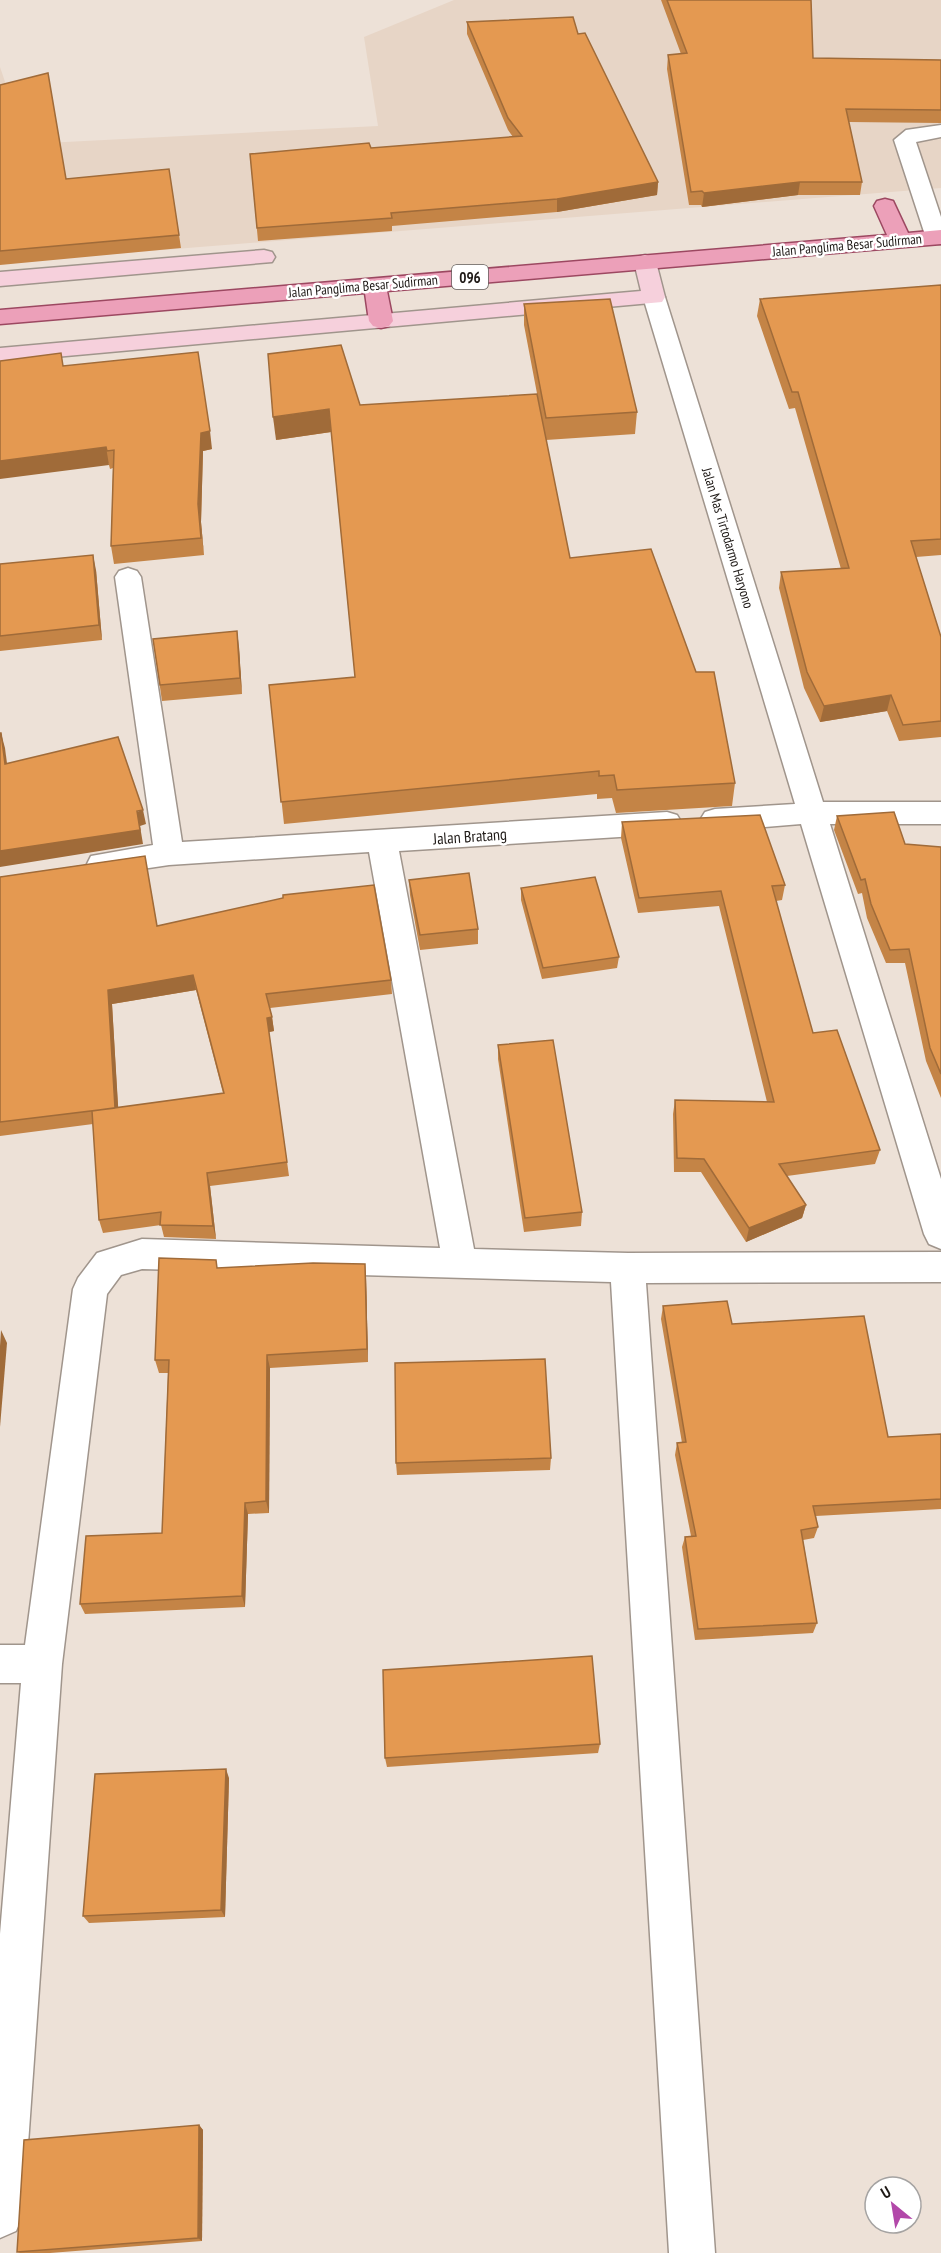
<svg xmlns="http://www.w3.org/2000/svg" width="941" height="2253" font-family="'PT Sans Narrow',sans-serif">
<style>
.built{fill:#e7d5c6}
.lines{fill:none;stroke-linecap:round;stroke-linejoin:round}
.lane-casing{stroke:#a0958c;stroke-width:3}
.street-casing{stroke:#a0958c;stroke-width:3}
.secondary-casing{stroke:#a0958c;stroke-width:3}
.primary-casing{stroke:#9c4861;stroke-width:3}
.lane{fill:#fff;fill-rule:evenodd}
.street{fill:#fff;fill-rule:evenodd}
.secondary{fill:#f6d0dc;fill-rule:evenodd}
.primary{fill:#eca0b9;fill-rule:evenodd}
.wall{fill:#c48446;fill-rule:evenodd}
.shaded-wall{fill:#a06b39}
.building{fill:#e49951;stroke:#a06b39;stroke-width:1.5}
.labels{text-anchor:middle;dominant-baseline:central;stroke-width:5;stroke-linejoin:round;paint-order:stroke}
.far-street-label{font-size:14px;fill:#1e1916;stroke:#fff}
.shield{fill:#fff;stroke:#625e5c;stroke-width:1.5}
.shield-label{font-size:15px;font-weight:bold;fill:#1e1916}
.street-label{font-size:16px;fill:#1e1916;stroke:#fff}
</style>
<rect width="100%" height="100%" fill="#ede1d7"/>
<polygon class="built" points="454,0 941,0 941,188 0,263 0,67 26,144 378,126 364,37"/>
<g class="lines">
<g class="lane-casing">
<polygon id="lane" points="941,125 941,137 916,142 941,217 941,244 929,243 926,238 894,140 906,130"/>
</g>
<g class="street-casing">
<g id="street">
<polygon points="654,290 662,292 665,297 823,802 941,802 941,824 830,824 941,1179 941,1249 929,1244 924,1234 801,824 715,831 705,828 700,820 705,812 715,809 795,804 643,297 646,292"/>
<polygon points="128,568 137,571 141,577 182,842 667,812 677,815 682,823 677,831 667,834 399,851 474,1249 628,1253 941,1252 941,1282 646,1283 715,2253 669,2253 611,1282 142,1269 121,1275 107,1294 62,1664 23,2215 16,2231 0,2238 0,1934 21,1683 0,1683 0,1645 25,1645 73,1289 78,1278 97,1253 142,1239 440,1248 369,852 169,865 102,875 91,872 87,864 91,856 153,845 115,577 119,571"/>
</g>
</g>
<g class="secondary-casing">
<g id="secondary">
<polygon points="264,250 272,252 275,257 272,262 0,286 0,272"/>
<polygon points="645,255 653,257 656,262 665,297 662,302 0,362 0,348 641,291 634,262 637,257"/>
</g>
</g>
<g class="primary-casing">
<polygon id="primary" points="885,199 893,201 908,233 941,230 941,244 387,291 393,321 389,326 381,328 373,326 369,321 365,293 0,324 0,310 887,235 874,206 877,201"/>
</g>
<use href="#lane" class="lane"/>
<use href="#street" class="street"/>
<use href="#secondary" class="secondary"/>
<use href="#primary" class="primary"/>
</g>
<g class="wall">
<polygon points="661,0 811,0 813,58 941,60 941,123 849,122 862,182 860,195 798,195 702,207 701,205 689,205 667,69 668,55 681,54"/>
<polygon points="467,22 578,34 658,182 657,195 557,212 392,226 392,231 258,241 250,154 371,148 513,137 508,130 467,34"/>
<polygon points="0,85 66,179 169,169 181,248 0,265"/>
<polygon points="941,285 941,555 916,557 941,637 941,737 899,741 887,711 820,722 804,688 779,588 781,572 841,569 795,408 789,409 757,316 760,299"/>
<polygon points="524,304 637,412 635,434 546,440 570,558 735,783 732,806 616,813 612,798 597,799 597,794 284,824 269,685 355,677 331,432 276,440 360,405 539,404 524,325"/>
<polygon points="63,365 212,449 203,451 201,522 204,555 114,564 111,546 113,468 110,469 109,465"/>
<polygon points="0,564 96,570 102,640 0,651"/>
<polygon points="153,639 239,647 242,694 162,701"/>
<polygon points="837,816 905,844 941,847 941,1098 926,1061 905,963 886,963 867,918 862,893 858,894 834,830"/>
<polygon points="622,822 785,885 782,900 776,901 813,1033 880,1150 875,1164 787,1176 806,1205 802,1218 746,1242 701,1172 674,1172 673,1114 675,1100 767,1102 719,906 638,913 621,838"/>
<path d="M145,856l12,69 234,55 1,14 -122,14 2,9 2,14 -5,1 20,144 -79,10 6,53 -52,-2 -3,-12 -58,8 -4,-13 -6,-96 -93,12v-259zM196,990l27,103 -105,15 -6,-104z"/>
<polygon points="409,880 478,929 478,944 420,950 410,895"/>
<polygon points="521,888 619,957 617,968 542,979 521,900"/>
<polygon points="498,1045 582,1212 581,1226 524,1232 498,1059"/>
<polygon points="218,1268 366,1277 368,1362 270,1368 269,1513 248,1514 245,1607 85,1614 80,1604 162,1533 168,1373 159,1373 155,1360"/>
<polygon points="663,1306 732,1324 888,1437 941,1434 941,1509 816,1516 818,1527 814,1538 803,1540 817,1623 813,1633 695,1640 682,1547 685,1537 691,1536 675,1455 677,1443 682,1443 661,1319"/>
<polygon points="551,1458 550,1470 397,1475 396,1463"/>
<polygon points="600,1744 598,1753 387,1767 385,1758"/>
<polygon points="229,1778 225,1917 89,1923 83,1916"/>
<polygon points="199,2125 203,2130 202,2241 50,2253 20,2253 17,2252"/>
</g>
<g class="shaded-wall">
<polygon points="658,182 657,195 557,212 557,199"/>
<polygon points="800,182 798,195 702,207 704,193"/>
<polygon points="329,409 331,432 276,440 273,417"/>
<polygon points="210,431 212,449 203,451 201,522 204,555 198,504 201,433"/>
<polygon points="106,447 109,465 0,479 0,461"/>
<polygon points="93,555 96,570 102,640 99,625"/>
<polygon points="237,631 239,647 242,694 240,678"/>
<polygon points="891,695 887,711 820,722 824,706"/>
<polygon points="1,733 5,748 9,779 5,764"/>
<polygon points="143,810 146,824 140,826 143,844 0,867 0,851"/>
<polygon points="193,975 196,990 112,1004 119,1121 115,1108 108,990"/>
<polygon points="272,1017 274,1031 269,1032 289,1176 267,1018"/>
<polygon points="207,1173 210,1186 216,1239 213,1226"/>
<polygon points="806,1205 802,1218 746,1242 749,1228"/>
<polygon points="365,1264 366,1277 368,1362 367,1349"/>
<polygon points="1,1330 7,1343 0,1427 0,1346"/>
<polygon points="267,1355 270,1368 269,1513 266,1501"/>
<polygon points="245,1503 248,1514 245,1607 242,1596"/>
<polygon points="226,1769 229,1778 225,1917 221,1910"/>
<polygon points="199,2125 203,2130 202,2241 198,2238"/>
</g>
<g class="building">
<polygon points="667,0 811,0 813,58 941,60 941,110 846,109 862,182 800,182 704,193 702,191 691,192 668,55 687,53"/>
<polygon points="573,17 578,34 585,33 658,182 557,199 391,213 392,218 257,228 250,154 369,143 371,148 522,136 508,118 467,22"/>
<polygon points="48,73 66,179 169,169 179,235 0,251 0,85"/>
<polygon points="941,285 941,539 911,541 941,637 941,721 903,725 891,695 824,706 807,672 781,572 849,568 798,392 792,392 760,299"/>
<polygon points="610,299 637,412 546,418 524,304"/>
<polygon points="341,345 360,405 537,394 570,558 651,549 696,672 714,672 735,783 617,790 614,775 599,776 599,771 281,802 269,685 355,677 329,409 273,417 268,354"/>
<polygon points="198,352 210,431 201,433 198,504 201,538 111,546 114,450 107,451 106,447 0,461 0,361 61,353 63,366"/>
<polygon points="93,555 99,625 0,636 0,564"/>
<polygon points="237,631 240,678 160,685 153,639"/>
<polygon points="0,733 1,733 5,764 118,737 143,810 137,811 140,830 0,851"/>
<polygon points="894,812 905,844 941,847 941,1074 930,1048 909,949 890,950 871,904 865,879 861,880 837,816"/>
<polygon points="760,815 785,885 772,886 813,1033 837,1030 880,1150 779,1164 806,1205 749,1228 704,1159 677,1158 675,1100 774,1102 721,891 639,898 622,822"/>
<polygon points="145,856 157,926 283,898 283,895 374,885 391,980 266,994 272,1017 267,1018 287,1162 207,1173 213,1226 160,1225 161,1212 99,1220 92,1111 224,1093 193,975 108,990 115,1108 0,1122 0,877"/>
<polygon points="469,873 478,929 420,935 409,880"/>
<polygon points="595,877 619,957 543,968 521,888"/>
<polygon points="553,1040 582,1212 525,1218 498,1045"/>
<polygon points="159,1258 216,1260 217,1268 313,1263 365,1264 367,1349 267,1355 266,1501 245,1503 242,1596 80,1604 86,1536 162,1533 169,1360 155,1360"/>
<polygon points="727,1301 732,1324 864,1316 888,1437 941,1434 941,1499 813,1506 818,1527 801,1530 817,1623 698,1629 685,1537 696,1536 677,1443 686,1442 663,1306"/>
<polygon points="545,1359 551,1458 396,1463 395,1363"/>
<polygon points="592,1656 600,1744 385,1758 383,1670"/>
<polygon points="226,1769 221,1910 83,1916 95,1774"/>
<polygon points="199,2125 198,2238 17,2252 24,2140"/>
</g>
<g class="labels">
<g class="far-street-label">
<text transform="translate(847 245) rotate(-5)">Jalan Panglima Besar Sudirman</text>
<text transform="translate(363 286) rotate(-5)">Jalan Panglima Besar Sudirman</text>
<text transform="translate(728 538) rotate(73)">Jalan Mas Tirtodarmo Haryono</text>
</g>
<rect class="shield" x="452" y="265" width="36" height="24" rx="4.5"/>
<g class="shield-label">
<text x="470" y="277">096</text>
</g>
<g class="street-label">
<text transform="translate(470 836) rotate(-4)">Jalan Bratang</text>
</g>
</g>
<g transform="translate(893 2205) rotate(330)"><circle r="28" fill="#ffffff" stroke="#a5a3a2" stroke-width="1.5"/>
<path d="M0-4.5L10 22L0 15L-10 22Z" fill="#b248a9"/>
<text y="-9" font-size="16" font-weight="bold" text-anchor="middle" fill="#1e1916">U</text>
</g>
</svg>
